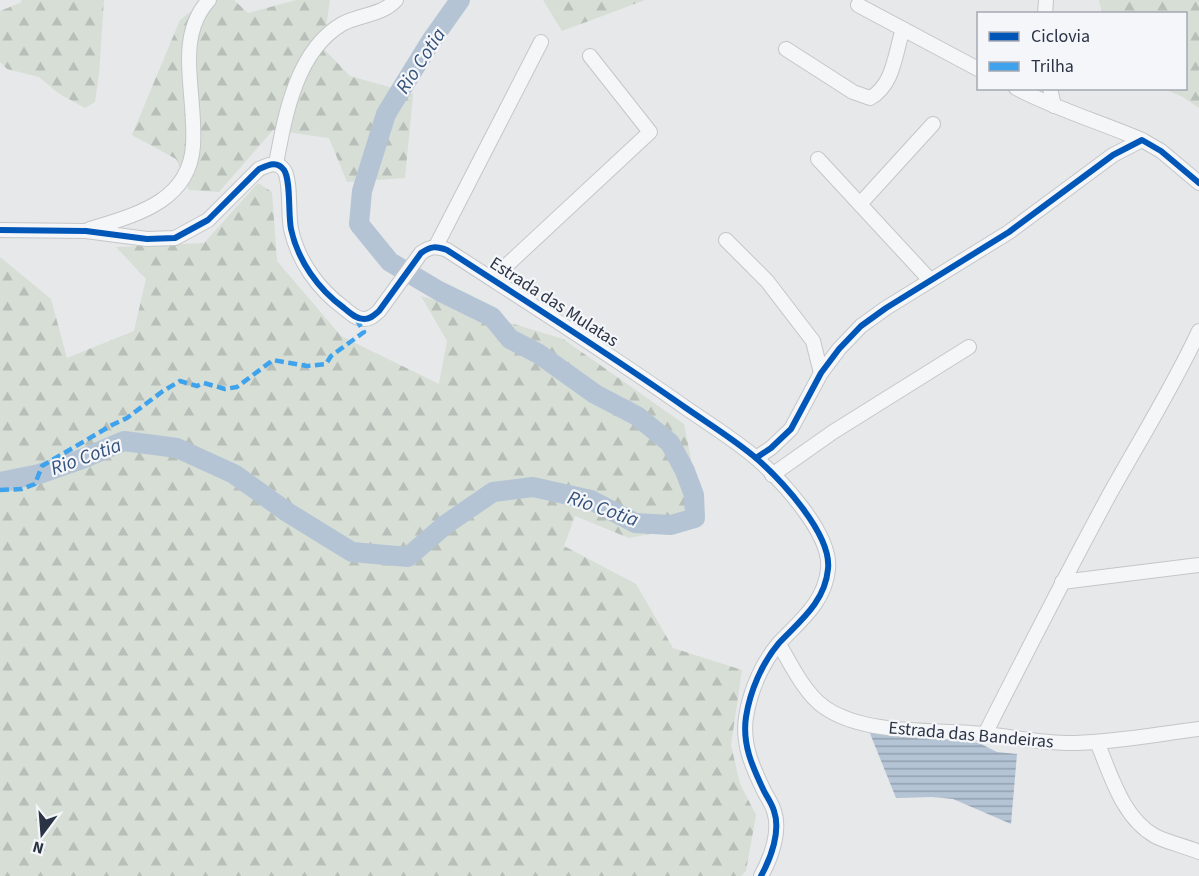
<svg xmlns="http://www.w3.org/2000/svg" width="1199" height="876" font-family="'Source Sans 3',sans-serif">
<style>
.forest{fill:url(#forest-firs)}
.water{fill:url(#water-rules)}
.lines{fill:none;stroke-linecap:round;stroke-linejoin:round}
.river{stroke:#b4c4d5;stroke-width:20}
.minor-casing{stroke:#c4c6c8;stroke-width:16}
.minor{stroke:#f5f6f7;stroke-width:14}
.quiet{stroke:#3ea3ec;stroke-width:4.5;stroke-dasharray:9 4.5;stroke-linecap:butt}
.cycleway-casing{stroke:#f4f6f9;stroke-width:10}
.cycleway{stroke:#0057b8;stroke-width:6}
.labels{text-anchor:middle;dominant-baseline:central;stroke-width:4.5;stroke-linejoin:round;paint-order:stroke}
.street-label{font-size:18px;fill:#2b3445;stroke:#f4f6f9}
.water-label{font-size:20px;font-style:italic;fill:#34527a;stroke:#f4f6f9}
</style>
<defs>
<pattern id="forest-firs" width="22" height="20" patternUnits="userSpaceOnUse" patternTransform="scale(1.5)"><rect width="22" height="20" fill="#d6ded6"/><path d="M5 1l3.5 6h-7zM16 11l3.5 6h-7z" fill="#b8bfb9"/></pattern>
<pattern id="water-rules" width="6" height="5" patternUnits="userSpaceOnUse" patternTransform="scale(1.5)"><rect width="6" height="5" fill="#b4c4d5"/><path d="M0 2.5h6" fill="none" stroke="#93a0af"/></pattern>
</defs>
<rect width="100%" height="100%" fill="#e6e8ea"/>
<g class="forest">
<polygon points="22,0 104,0 99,74 95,102 85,108 58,93 39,77 7,69 0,62 0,11 20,3"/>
<polygon points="205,0 234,0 248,13 296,0 330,0 323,48 350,76 413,94 405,178 347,182 329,138 273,130 219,192 189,190 176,159 132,135 180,20"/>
<polygon points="543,0 645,0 562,31"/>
<polygon points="1099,0 1199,0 1199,108 1183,97 1164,89 1186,88 1186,14 1102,13"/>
<polygon points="258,183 272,192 277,261 341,336 439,384 447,341 421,296 563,339 684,424 704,523 629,538 575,516 564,546 636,584 673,648 742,670 731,745 740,784 756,815 746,871 741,876 0,876 0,257 51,299 67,358 134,331 146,279 116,247 204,243"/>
</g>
<polygon class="water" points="869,731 892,735 979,743 997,752 1017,754 1011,824 953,799 932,797 896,798"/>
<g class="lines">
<polyline class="river" points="0,482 39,474 82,459 124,441 177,448 234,474 287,512 352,552 408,557 445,525 493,492 533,487 591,500 635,523 671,525 695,518 694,495 685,471 670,443 637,416 595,394 539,354 510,339 492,317 439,291 390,262 359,224 362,191 386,114 431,41 460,0"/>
<g class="minor-casing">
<g id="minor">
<polyline points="858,5 978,69"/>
<polyline points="1045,14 1046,0"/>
<path d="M786,49l67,43 17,6c24,-13 25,-45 33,-69"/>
<path d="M1016,88c40,21 84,34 126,52"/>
<polyline points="1050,88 1054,106"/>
<polyline points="818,159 930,280"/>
<path d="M276,164c9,-48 20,-113 66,-140 18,-10 39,-8 54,-24"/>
<polyline points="860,204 933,124"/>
<path d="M90,229c45,-14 99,-27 103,-83 2,-29 -4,-58 -4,-87 0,-23 5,-43 20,-59"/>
<path d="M0,230l86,1 61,8 28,-1 33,-18 51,-51c9,-4 18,-9 25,1 7,10 4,44 7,59 7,32 27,60 53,79 6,5 12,11 20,11 7,0 10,-4 15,-8l42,-58c10,-7 15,-7 26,-3 80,52 161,103 239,158 23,16 49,32 70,50 25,22 76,76 72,111 -3,33 -28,52 -49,74 -17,20 -29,48 -33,74 -4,27 6,49 18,74 3,6 8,13 10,20 7,20 -3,47 -13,65"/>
<polyline points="726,240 767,281 813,341 821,373"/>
<polyline points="436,246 541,42"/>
<polyline points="492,279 650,132 590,56"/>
<polyline points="756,458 771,448 791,429 821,373 839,349 861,326 886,308 1009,232 1113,155 1142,140 1161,151 1199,183"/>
<polyline points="772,475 833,432 969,347"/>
<polyline points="1062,582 1199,565"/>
<path d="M779,644c11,19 26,50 45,63 41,29 112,22 161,27 30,3 61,10 91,9 41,-1 82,-9 123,-14"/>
<path d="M985,734c40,-79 80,-157 122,-235 31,-56 65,-110 92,-168"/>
<path d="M1097,742c14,33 25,75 58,94 14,7 30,10 44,16"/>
</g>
</g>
<use href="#minor" class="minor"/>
<polyline class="quiet" points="0,490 22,489 35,484 42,466 112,425 127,418 163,391 180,381 197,386 204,383 225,389 237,387 273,360 307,366 326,364 331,356 364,332 355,317"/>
<g class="cycleway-casing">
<g id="cycleway">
<path d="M0,230l86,1 61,8 28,-1 33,-18 51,-51c9,-4 18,-9 25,1 7,10 4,44 7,59 7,32 27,60 53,79 6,5 12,11 20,11 7,0 10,-4 15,-8l42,-58c10,-7 15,-7 26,-3 80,52 161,103 239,158 23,16 49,32 70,50 25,22 76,76 72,111 -3,33 -28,52 -49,74 -17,20 -29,48 -33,74 -4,27 6,49 18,74 3,6 8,13 10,20 7,20 -3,47 -13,65"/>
<polyline points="756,458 771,448 791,429 821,373 839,349 861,326 886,308 1009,232 1113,155 1142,140 1161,151 1199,183"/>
</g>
</g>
<use href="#cycleway" class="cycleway"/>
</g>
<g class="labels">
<g class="street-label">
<text transform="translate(554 302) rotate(33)">Estrada das Mulatas</text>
<text transform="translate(971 735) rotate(5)">Estrada das Bandeiras</text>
</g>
<g class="water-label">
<text transform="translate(421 61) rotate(-57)">Rio Cotia</text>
<text transform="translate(86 457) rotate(-20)">Rio Cotia</text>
<text transform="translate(603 509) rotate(19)">Rio Cotia</text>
</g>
</g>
<rect x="977" y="12" width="210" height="78" fill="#f4f6f9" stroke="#a4a8b1" stroke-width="1.5"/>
<rect x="989" y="32" width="30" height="9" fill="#0057b8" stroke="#a4a8b1" stroke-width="1.5"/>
<text x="1031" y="42" font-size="18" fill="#2b3445">Ciclovia</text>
<rect x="989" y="62" width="30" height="9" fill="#3ea3ec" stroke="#a4a8b1" stroke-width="1.5"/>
<text x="1031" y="72" font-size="18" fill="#2b3445">Trilha</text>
<g transform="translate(42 834) rotate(196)" stroke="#f4f6f9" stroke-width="4.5" paint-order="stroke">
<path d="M0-4.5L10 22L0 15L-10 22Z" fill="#2b3445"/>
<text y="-9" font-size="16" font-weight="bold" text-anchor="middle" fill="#2b3445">N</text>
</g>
</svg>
